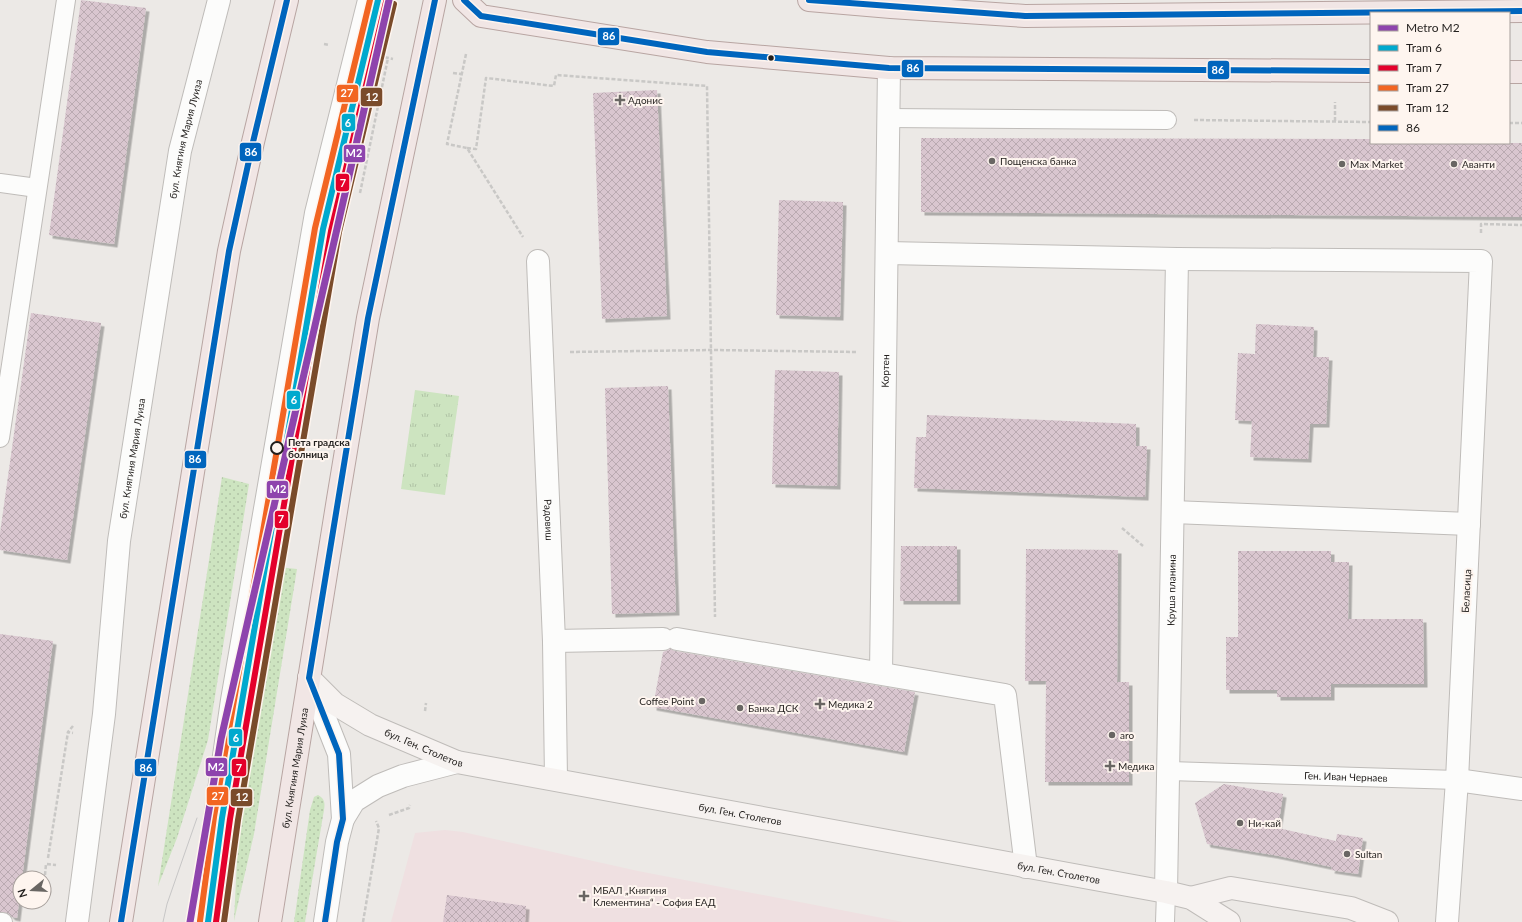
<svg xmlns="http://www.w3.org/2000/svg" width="1522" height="922" font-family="Lato,sans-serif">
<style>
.medical{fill:#efe0e1}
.grass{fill:url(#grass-dots)}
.park{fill:url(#park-tufts)}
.building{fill:url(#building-cross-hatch);filter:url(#shadow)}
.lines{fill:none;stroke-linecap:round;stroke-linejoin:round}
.lane-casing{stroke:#bfbcb9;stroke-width:20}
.street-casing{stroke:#bfbcb9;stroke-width:24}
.secondary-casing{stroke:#bfbcb9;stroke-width:24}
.primary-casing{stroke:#b8a5a2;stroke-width:24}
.path{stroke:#c9c8c6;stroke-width:2.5;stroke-dasharray:4 2;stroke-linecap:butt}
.lane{stroke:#fcfcfb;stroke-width:18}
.street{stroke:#fcfcfb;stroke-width:22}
.secondary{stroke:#f6f2f0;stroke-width:22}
.primary{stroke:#f1e6e5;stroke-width:22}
.tram{stroke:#c7c6c6;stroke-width:1}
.bus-1-casing{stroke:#fef5ef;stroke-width:9}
.bus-1{stroke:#0065bd;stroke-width:6}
.tram-1-casing{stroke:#fef5ef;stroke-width:9}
.tram-2-casing{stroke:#fef5ef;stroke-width:9}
.tram-3-casing{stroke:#fef5ef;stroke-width:9}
.tram-4-casing{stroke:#fef5ef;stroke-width:9}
.tram-1{stroke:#00a9ce;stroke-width:6}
.tram-2{stroke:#e4002b;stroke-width:6}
.tram-3{stroke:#f26522;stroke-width:6}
.tram-4{stroke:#7a4b2a;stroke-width:6}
.metro-1-casing{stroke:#fef5ef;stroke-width:10}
.metro-1{stroke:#8e44ad;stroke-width:7}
.bus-dot{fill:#221f1d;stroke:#fef5ef;stroke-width:1.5}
.poi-dot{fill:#696663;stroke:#fef5ef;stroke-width:1.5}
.stop-dot{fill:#fef5ef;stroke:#221f1d;stroke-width:2}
.labels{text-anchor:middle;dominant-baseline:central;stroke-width:4;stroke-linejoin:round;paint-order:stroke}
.poi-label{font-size:10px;fill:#221f1d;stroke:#fef5ef;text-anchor:start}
.street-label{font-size:10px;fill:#221f1d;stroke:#fef5ef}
.stop-label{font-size:10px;font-weight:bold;fill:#221f1d;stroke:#fef5ef;text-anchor:start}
.line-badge{stroke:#fef5ef;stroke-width:1.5}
.badge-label{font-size:11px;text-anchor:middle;font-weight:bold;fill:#fff}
</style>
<defs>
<pattern id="grass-dots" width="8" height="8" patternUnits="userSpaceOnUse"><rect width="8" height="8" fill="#cde4c0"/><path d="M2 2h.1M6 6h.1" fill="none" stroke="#b0c3a5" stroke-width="1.8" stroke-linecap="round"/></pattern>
<pattern id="park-tufts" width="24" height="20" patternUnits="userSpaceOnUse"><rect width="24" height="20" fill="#cde4c0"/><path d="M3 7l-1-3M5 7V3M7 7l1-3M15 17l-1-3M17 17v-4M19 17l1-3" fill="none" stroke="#b0c3a5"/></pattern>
<pattern id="building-cross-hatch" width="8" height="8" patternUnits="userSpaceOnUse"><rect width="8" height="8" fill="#d9c6cf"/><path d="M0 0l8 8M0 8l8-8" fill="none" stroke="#baaab1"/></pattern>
<filter id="shadow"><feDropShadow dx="3.5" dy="3.5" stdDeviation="0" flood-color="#0004"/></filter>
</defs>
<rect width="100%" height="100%" fill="#ece9e6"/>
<polygon class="medical" points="445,830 463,832 638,871 903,922 391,922 415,833"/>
<g class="grass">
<polygon points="222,477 249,484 208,740 177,838 158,886"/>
<polygon points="269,566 297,569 254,834 234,921 239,818 259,667"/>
<path d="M318,795c7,4 7,8 6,15l-19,112h-11l16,-112 4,-13z"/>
</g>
<polygon class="park" points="415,390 459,396 445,495 401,489"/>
<g class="building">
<polygon points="81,0 146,8 114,244 49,235"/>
<polygon points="657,90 667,316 602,319 593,93"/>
<polygon points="921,138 1371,139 1371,143 1522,143 1522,217 921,212"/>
<polygon points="779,200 843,202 840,317 776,315"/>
<polygon points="31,313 101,323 67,560 0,550 0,533"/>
<polygon points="1256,324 1314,327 1313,357 1329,357 1326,424 1310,424 1308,459 1250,457 1252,421 1235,420 1238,353 1255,354"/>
<polygon points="775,370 839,372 837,486 772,484"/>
<polygon points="668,386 676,612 612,614 605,388"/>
<polygon points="927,415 1136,424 1136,446 1147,446 1145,497 914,488 916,437 926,437"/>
<polygon points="901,546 957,546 957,601 900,601"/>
<polygon points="1026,549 1118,550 1117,682 1129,682 1129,782 1045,782 1046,681 1025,681"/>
<polygon points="1238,551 1331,551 1331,562 1349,562 1348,619 1423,619 1424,684 1331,684 1331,697 1277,697 1277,690 1226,690 1226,637 1238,637"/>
<polygon points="0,634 53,641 22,878 20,878 20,893 17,918 12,917 8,913 0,912"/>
<polygon points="670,649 675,651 915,692 904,752 653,707 663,652"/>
<polygon points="1224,784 1283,794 1278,828 1336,841 1337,834 1363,838 1358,874 1331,870 1332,867 1274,855 1207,844 1195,803"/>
<polygon points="447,895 526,906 525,922 443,922"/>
</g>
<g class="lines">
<g class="lane-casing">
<g id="lane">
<polyline points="888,118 1167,120"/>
<polyline points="0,183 37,188"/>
<polyline points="0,438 66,0"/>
<path id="s1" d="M1169,771l288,9"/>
<polyline points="0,922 3,922"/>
<polyline points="198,922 230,700 314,213 367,0"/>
<polyline points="1165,922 1166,892"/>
</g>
</g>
<g class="street-casing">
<g id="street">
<polyline points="887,253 1177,259 1481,261 1457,780 1447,922"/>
<path id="s2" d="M538,261l16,380 2,138"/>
<polyline points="1173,512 1469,524"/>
<polyline points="677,639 1005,695 1026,867"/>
<polyline points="554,641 663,639"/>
<path id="s3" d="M881,673l8,-605"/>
<polyline points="309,678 339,754 343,819 337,842 325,922"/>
<polyline points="1457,780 1522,789"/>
<polyline points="343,819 354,801 378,786 403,776 457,762"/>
<path id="s4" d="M1166,892l11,-633"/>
<path id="s5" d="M77,922l27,-208 15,-173 61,-390 39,-151"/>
</g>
</g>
<g class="secondary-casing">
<g id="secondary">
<path id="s6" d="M309,678l26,26 35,21 87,37 709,130 25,6 38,24"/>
<polyline points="1191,898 1231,888 1351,908 1387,922"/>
</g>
</g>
<g class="primary-casing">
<g id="primary">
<polyline points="464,0 481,16 707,52 889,68 1371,71"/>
<polyline points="809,0 891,7 1025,16 1522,11"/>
<polyline points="1509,72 1522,72"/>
<polyline points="121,922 193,472 229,251 253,142 287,0"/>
<path id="s7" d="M270,922l68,-423 30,-181 67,-318"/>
</g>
</g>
<g class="path">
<polyline points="324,44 329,45"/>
<polyline points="466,54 447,144 467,148 523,237"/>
<polyline points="379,56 393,59"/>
<polyline points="453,73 461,74"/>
<polyline points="1194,120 1371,122"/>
<polyline points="1335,121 1335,102"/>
<polyline points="1509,123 1522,123"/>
<polyline points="467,148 476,149 486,78 554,86 556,75 707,86 715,617"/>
<polyline points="360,193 388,58"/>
<polyline points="1481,233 1481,224 1522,225"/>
<polyline points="570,352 712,350 857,352"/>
<polyline points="1122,528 1143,546"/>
<polyline points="425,711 426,703"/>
<polyline points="73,726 68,732 73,733"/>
<polyline points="389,815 409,808 410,805"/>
<polyline points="48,858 68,732"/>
<polyline points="45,875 46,864 56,865"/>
<polyline points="363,922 379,828 376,821"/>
</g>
<use href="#lane" class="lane"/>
<use href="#street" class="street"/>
<use href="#secondary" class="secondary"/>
<use href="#primary" class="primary"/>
<g class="tram">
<polyline points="222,818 230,879 228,922"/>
<polyline points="163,922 167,904 197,818"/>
</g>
<g class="bus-1-casing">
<g id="bus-1">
<polyline points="464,0 481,16 707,52 889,68 1371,71"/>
<polyline points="809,0 1025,16 1522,11"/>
<polyline points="121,922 229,251 253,142 287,0"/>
<polyline points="325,922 337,842 343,819 339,754 309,678 368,318 435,0"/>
</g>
</g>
<use href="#bus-1" class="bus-1"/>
<g class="tram-1-casing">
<polyline id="tram-1" points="208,922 222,818 323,229 378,0"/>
</g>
<g class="tram-2-casing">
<polyline id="tram-2" points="216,922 230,819 331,231 386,2"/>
</g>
<g class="tram-3-casing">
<polyline id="tram-3" points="200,921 214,817 315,228 370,0"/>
</g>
<g class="tram-4-casing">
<polyline id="tram-4" points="224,922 238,820 339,232 394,4"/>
</g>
<use href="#tram-1" class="tram-1"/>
<use href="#tram-2" class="tram-2"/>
<use href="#tram-3" class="tram-3"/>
<use href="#tram-4" class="tram-4"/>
<g class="metro-1-casing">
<polyline id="metro-1" points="190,922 221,739 389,0"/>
</g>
<use href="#metro-1" class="metro-1"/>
</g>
<circle class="bus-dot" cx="771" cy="58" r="3.5"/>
<g class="poi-dot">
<path d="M618 94h4v4h4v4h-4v4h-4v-4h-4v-4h4z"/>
<circle cx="992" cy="161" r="4"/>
<circle cx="1342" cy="164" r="4"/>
<circle cx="1454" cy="164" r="4"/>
<circle cx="702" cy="701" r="4"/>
<path d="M818 698h4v4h4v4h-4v4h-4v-4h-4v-4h4z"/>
<circle cx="740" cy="708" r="4"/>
<circle cx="1112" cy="735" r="4"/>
<path d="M1108 760h4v4h4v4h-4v4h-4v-4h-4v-4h4z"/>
<circle cx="1240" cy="823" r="4"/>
<circle cx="1347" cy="854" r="4"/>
<path d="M582 890h4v4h4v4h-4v4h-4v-4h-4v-4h4z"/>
</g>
<circle class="stop-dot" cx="277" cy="448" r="6"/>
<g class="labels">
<g class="poi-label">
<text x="628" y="100">Адонис</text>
<text x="1000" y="161">Пощенска банка</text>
<text x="1350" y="164">Max Market</text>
<text x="1462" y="164">Аванти</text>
<text x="694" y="701" text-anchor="end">Coffee Point</text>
<text x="828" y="704">Медика 2</text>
<text x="748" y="708">Банка ДСК</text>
<text x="1120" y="735">aro</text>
<text x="1118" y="766">Медика</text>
<text x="1248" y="823">Ни-кай</text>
<text x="1355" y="854">Sultan</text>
<text x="593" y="890">МБАЛ „Княгиня<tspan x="593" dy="12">Клементина“ - София ЕАД</tspan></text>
</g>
<g class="street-label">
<text stroke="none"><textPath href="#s5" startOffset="791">бул. Княгиня Мария Луиза</textPath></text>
<text stroke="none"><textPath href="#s3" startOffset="302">Кортен</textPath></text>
<text stroke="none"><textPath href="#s5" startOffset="467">бул. Княгиня Мария Луиза</textPath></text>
<text stroke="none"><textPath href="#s2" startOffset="259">Радовиш</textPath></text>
<text stroke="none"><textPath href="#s4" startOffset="302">Круша планина</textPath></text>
<text transform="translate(1466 591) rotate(-87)">Беласица</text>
<text stroke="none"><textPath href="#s6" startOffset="136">бул. Ген. Столетов</textPath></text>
<text stroke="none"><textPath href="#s7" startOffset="156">бул. Княгиня Мария Луиза</textPath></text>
<text stroke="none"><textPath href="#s1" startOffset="177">Ген. Иван Чернаев</textPath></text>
<text stroke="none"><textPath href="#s6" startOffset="460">бул. Ген. Столетов</textPath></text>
<text stroke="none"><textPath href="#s6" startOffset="784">бул. Ген. Столетов</textPath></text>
</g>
<g class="stop-label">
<text x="288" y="442">Пета градска<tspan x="288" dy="12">болница</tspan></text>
</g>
</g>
<g class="line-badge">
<rect x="597" y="27" width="23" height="19" rx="4" fill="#0065bd"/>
<rect x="901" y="59" width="23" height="19" rx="4" fill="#0065bd"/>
<rect x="1207" y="60" width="23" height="20" rx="4" fill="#0065bd"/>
<rect x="336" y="84" width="23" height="19" rx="4" fill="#f26522"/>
<rect x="360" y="87" width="23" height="20" rx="4" fill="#7a4b2a"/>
<rect x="341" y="113" width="15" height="19" rx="4" fill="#00a9ce"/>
<rect x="239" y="142" width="23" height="20" rx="4" fill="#0065bd"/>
<rect x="343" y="144" width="23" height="19" rx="4" fill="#8e44ad"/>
<rect x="335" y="173" width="15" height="19" rx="4" fill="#e4002b"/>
<rect x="286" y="390" width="15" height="20" rx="4" fill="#00a9ce"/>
<rect x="184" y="450" width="23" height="19" rx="4" fill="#0065bd"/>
<rect x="266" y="480" width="23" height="19" rx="4" fill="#8e44ad"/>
<rect x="274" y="510" width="15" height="19" rx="4" fill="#e4002b"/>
<rect x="228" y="728" width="15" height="19" rx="4" fill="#00a9ce"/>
<rect x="205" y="757" width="23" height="20" rx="4" fill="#8e44ad"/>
<rect x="231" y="758" width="16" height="19" rx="4" fill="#e4002b"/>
<rect x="134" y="758" width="23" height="19" rx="4" fill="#0065bd"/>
<rect x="206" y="786" width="23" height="20" rx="4" fill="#f26522"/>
<rect x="230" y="788" width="23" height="19" rx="4" fill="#7a4b2a"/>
</g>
<g class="badge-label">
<text x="609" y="40">86</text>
<text x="913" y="72">86</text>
<text x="1218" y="74">86</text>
<text x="347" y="97">27</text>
<text x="372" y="101">12</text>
<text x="348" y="127">6</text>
<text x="251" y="156">86</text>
<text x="354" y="157">M2</text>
<text x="343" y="187">7</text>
<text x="294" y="404">6</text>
<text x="195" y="463">86</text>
<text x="278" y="493">M2</text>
<text x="281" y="523">7</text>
<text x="236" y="742">6</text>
<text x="216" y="771">M2</text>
<text x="239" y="772">7</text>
<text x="146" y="772">86</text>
<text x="218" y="800">27</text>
<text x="242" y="801">12</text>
</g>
<rect x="1370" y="12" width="140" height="132" fill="#fef5ef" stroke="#a69f9b"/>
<rect x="1378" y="25" width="20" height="6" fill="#8e44ad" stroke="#a69f9b"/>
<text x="1406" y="32" font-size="12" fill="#221f1d">Metro M2</text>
<rect x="1378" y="45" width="20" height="6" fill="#00a9ce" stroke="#a69f9b"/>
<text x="1406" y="52" font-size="12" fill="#221f1d">Tram 6</text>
<rect x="1378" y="65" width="20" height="6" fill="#e4002b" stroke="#a69f9b"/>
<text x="1406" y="72" font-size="12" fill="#221f1d">Tram 7</text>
<rect x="1378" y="85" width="20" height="6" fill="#f26522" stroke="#a69f9b"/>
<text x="1406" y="92" font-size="12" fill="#221f1d">Tram 27</text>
<rect x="1378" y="105" width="20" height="6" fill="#7a4b2a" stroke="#a69f9b"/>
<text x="1406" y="112" font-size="12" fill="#221f1d">Tram 12</text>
<rect x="1378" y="125" width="20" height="6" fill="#0065bd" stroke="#a69f9b"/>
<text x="1406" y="132" font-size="12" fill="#221f1d">86</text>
<g transform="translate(32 890) rotate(252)"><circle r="19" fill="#fef5ef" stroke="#a69f9b"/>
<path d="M0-3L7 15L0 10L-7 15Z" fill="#696663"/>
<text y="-6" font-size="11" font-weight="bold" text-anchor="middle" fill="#221f1d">N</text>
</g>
</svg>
